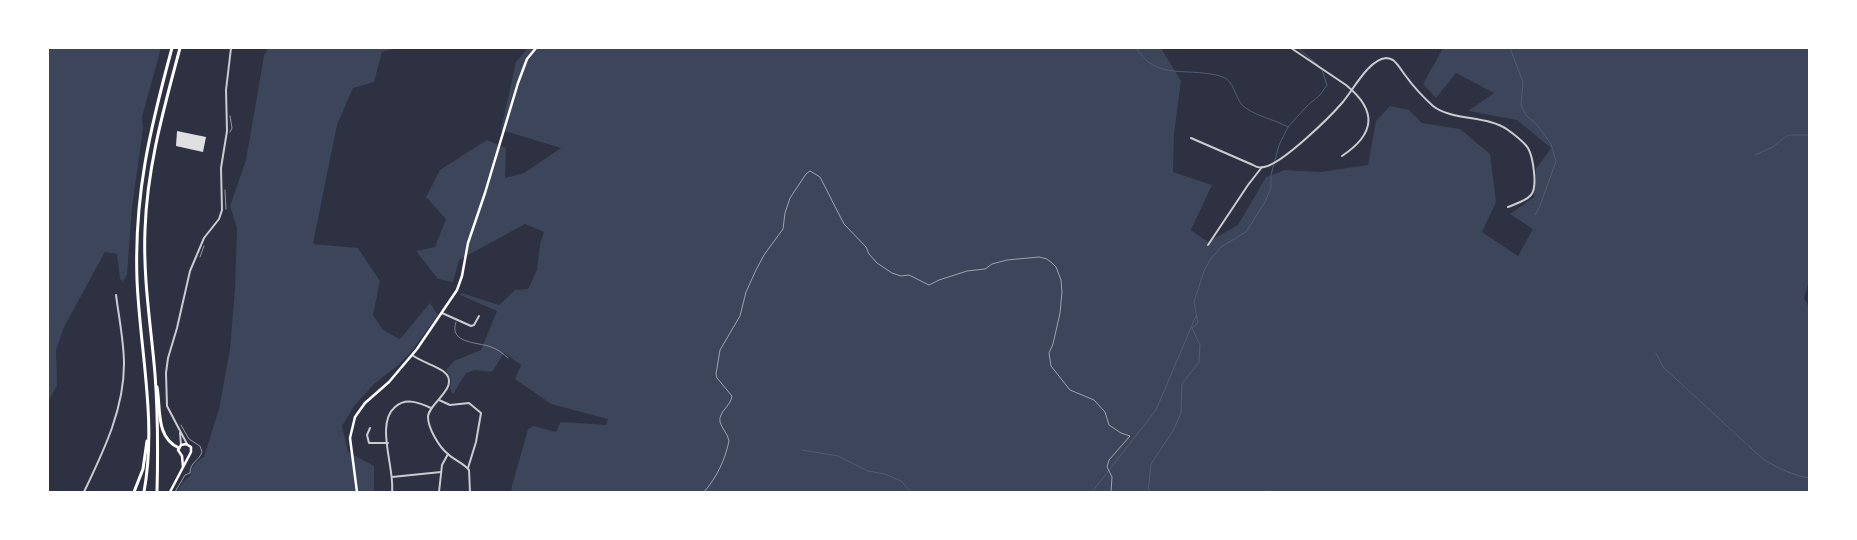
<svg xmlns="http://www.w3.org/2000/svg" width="1857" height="540" font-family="'Crimson Pro',serif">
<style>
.green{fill:#3c4559}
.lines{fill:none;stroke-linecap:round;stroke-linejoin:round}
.stream{stroke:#4f5d75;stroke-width:1}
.building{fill:#e0e0e3}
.path{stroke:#fff;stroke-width:0.5}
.service{stroke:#caccd0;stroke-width:0.5}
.minor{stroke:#caccd0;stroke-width:2}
.secondary{stroke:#fff;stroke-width:2.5}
.primary{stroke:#fff;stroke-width:2.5}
.motorway{stroke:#fff;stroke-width:3}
</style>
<rect width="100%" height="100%" fill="#2d3142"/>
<g class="green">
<polygon points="48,48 161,48 142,117 143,129 132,207 127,275 123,281 120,279 117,254 105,252 64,327 56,350 57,385 48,402"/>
<path d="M268,48l125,1 -11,3 -8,30 -21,6 -16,37 -24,119 45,4 22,33 -7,34 10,15 17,9 30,-36 8,12 -27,37 -14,14 -23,18 -19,21 -13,21 6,26 26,14v26h-197l6,-10 7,-6c2,-10 5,-14 14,-19l15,-48 11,-60 5,-60 2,-61 -7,-22 16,-46 18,-104z"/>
<polygon points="528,48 1161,48 1181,81 1174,134 1173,172 1212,185 1191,230 1208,242 1238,225 1266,177 1285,170 1320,172 1368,165 1376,121 1390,106 1409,110 1422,123 1460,129 1490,154 1496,202 1482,232 1518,256 1533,229 1510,214 1534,197 1536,169 1551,148 1517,120 1468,111 1494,93 1456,73 1436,98 1423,84 1443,48 1809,48 1810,277 1804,298 1810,309 1809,492 511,492 512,486 528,429 534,426 556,432 560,423 562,422 606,425 608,419 551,404 515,379 521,365 504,353 492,372 475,370 466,373 453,394 450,389 451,380 446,370 454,361 481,350 497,311 460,295 462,293 499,305 515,290 528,289 537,270 540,244 544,232 525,224 459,260 453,282 438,279 416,251 435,247 446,219 426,197 440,170 487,140 506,148 505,178 524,173 561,148 501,130 516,62"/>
</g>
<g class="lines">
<g class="stream">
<path d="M1136,48c20,34 55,18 87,29 11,4 12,20 19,28 12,11 32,14 46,22"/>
<polyline points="1298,48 1318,65"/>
<polyline points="1510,48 1523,82 1521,105 1526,115 1537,125 1551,144 1556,161 1540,206 1535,215"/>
<polyline points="1755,155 1773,147 1788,135 1810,135"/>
<path d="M1656,353l7,14 101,93c15,8 29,16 46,18"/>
<polyline points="802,450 838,456 868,471 885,474 901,481 911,492"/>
<polyline points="1092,492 1156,410 1196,316"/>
<polyline points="1148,492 1151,464 1174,429 1181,413 1182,384 1199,362 1200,345 1192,328 1198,323 1194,302 1204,271 1210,260 1221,247 1246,232 1265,202 1271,188 1271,175 1279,145 1288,127 1307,106 1320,95 1327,85 1322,70"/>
<polyline points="1255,492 1269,491"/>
</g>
</g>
<polygon class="building" points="177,131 206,137 203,152 176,146"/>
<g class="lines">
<g class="path">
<polyline points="230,116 232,128 230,132"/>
<polyline points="225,190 226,209"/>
<polyline points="200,257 204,246"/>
<path d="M175,492l10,-17 5,-2c0,-11 9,-12 12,-21l-2,-6 -11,-7 -8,-14"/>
<path d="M704,492c13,-15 21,-32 25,-51 -1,-7 -7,-12 -9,-19 -2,-10 11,-16 12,-26l-15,-18 -1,-4 4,-24 20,-34 6,-24 10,-22 8,-15 19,-26 2,-16 5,-15 16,-24 4,-3 10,6 24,47 22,23 3,7 8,9 15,10 9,3 8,-1 20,10 10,-5 28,-9 18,-2 7,-5 15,-4 32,-3 8,2 5,4 4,4 5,13 1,12 -2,21 -7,31 -4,9 2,13 19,24 24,10 11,12 4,13 12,8 9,3 -21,24 -2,7 5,10 -1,15"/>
</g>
<path class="service" d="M456,322c-8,22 23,20 35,25 7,2 12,7 17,11"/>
<g class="minor">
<path d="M1291,48l55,37c32,26 29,49 -4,71"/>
<path d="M1191,138l62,27c3,2 7,3 11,2 18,-3 65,-49 78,-64 12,-14 26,-43 44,-45 3,0 5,1 7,2 5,4 9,11 12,15 8,11 18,22 28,31 19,15 54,9 75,24 7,5 15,11 20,18 5,9 10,39 3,47 -5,6 -16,9 -23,12"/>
<polyline points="1208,245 1248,185 1262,167"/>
<polyline points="442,313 471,326 474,325 479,316"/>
<path d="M412,355c10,7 22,10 31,16 20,15 -15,32 -15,46 0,11 11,30 20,37 6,6 15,9 21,16l1,22"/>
<polyline points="439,400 450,405 469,403 481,413 476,442 468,468"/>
<polyline points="370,428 367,435 369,443 388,443"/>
<polyline points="180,433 181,445"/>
<polyline points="187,444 167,406 166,373 168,358 177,328 190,271 204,238 219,219 222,210 221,168 227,131 226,90 231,48"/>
<polyline points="392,477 441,472"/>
<path d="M84,492c19,-40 40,-82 40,-128 0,-22 -5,-46 -8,-69"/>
<path d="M392,492c3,-24 -17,-68 3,-85 11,-10 25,-4 36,1"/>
<polyline points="439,492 442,465 448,454"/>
</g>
<polyline class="secondary" points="357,492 350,438 355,417 365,403 389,382 417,349 457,290 462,276 468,243 485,193 518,83 527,59 536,48"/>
<polyline class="primary" points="170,492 191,452 191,447 186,444 181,445 178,450 182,456 183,467"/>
<g class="motorway">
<path d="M157,387c4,21 -2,50 22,61"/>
<polyline points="134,492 143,469 147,441"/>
<path d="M144,492c13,-71 -4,-141 -7,-212 -3,-85 13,-151 35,-232"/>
<path d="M157,492c1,-39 1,-78 -2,-118 -4,-48 -12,-95 -10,-144 2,-63 19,-122 35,-182"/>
</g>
</g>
<rect width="1857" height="540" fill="none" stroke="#ffffff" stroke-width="98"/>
</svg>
